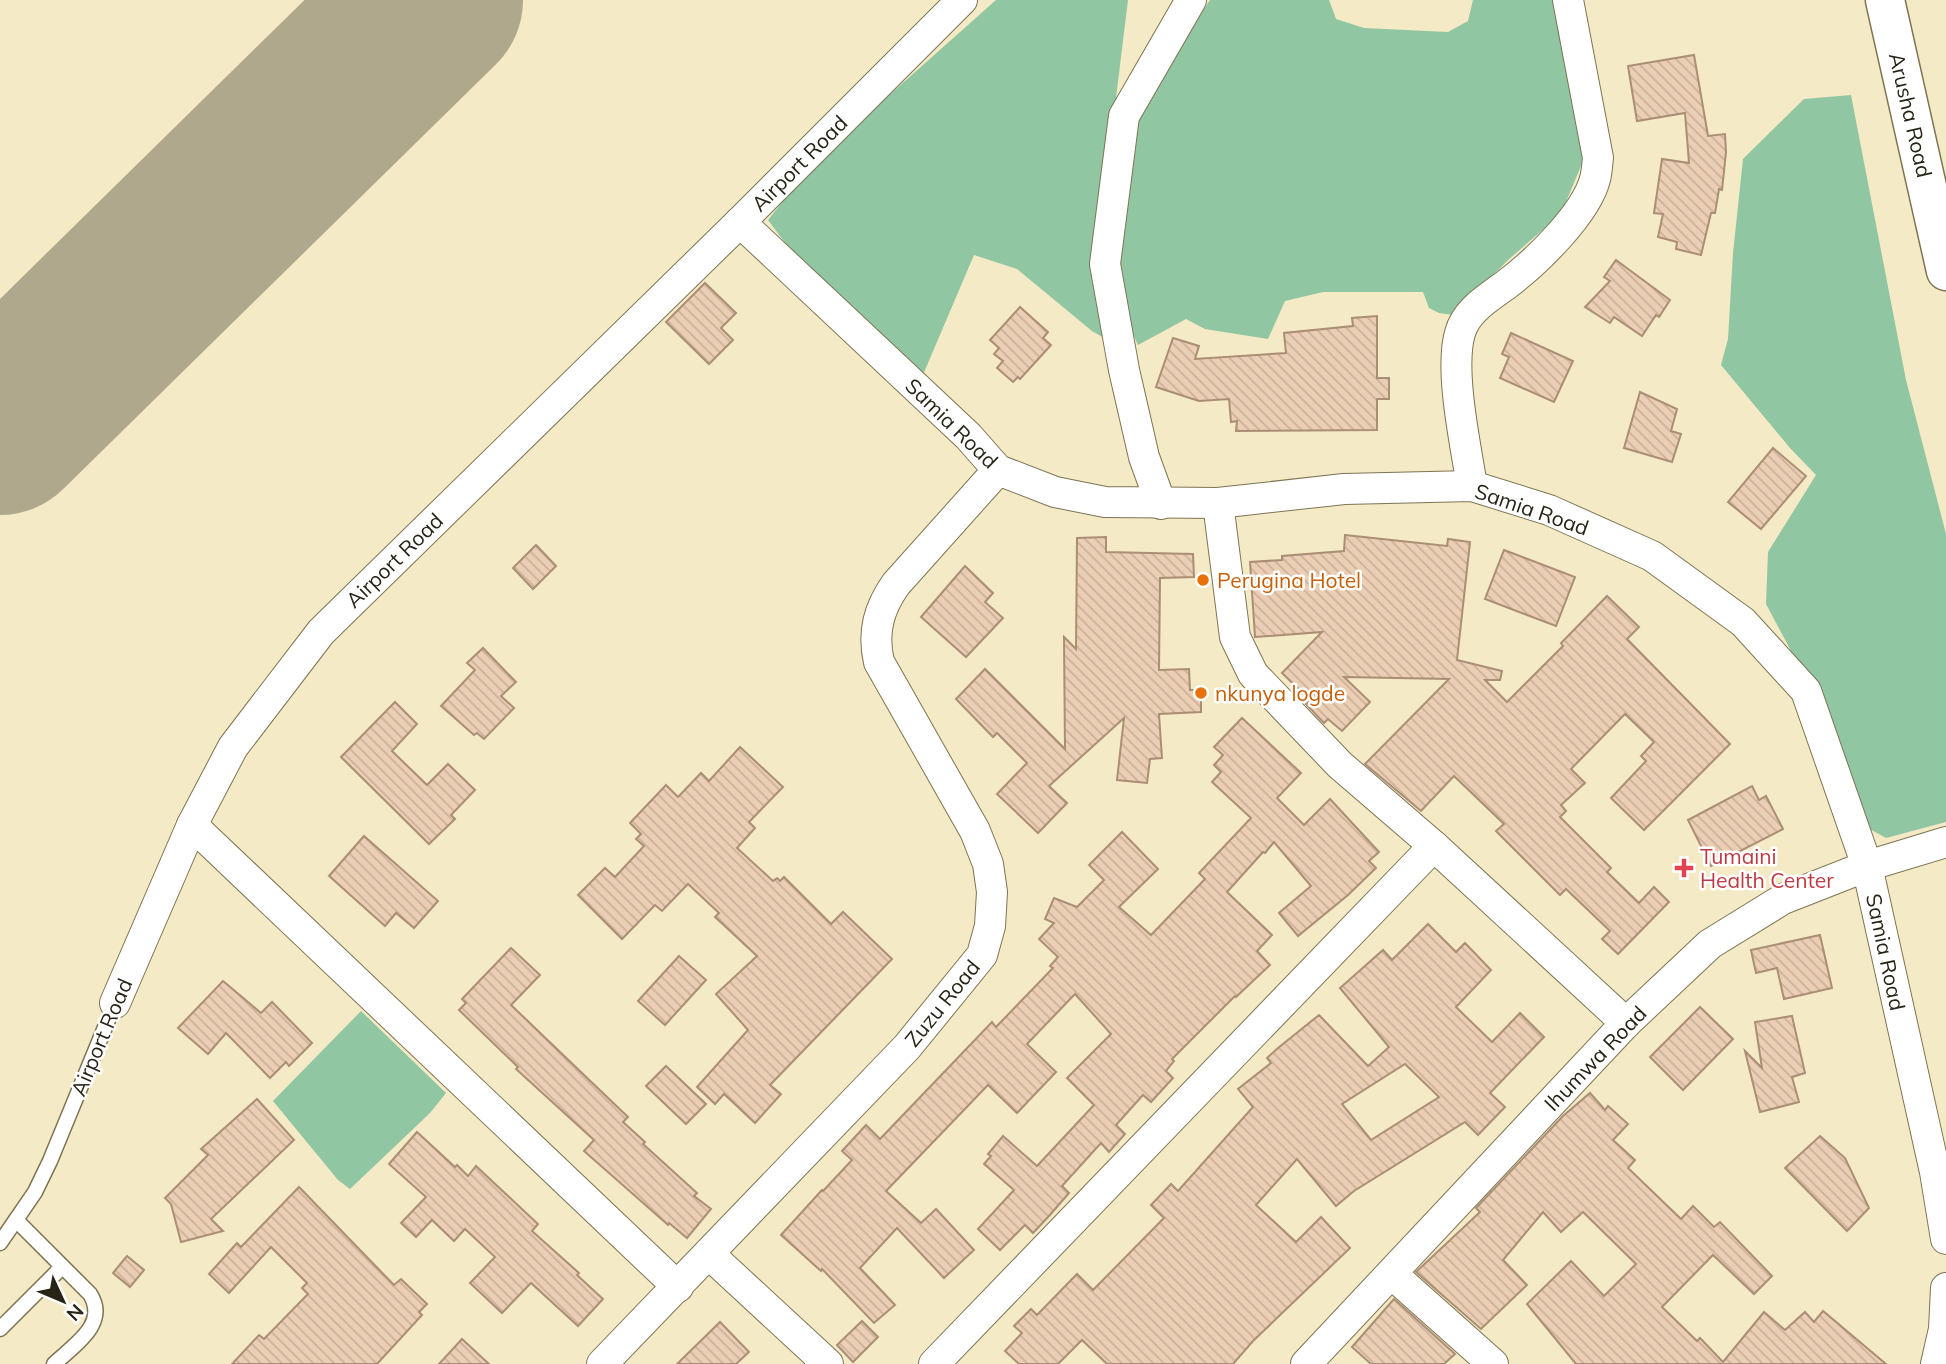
<svg xmlns="http://www.w3.org/2000/svg" width="1946" height="1364" font-family="Mulish,sans-serif">
<style>
.grass{fill:#90c6a2}
.lines{fill:none;stroke-linecap:round;stroke-linejoin:round}
.runway{stroke:#b0a88c;stroke-width:180}
.building{fill:url(#building-back-hatch);stroke:#aa8e75;stroke-width:2;fill-rule:evenodd}
.service-casing{stroke:#7d7453;stroke-width:17}
.minor-casing{stroke:#7d7453;stroke-width:32}
.trunk-casing{stroke:#7d7453;stroke-width:41}
.service{stroke:#fff;stroke-width:14}
.minor{stroke:#fff;stroke-width:30}
.trunk{stroke:#fff;stroke-width:38}
.food-dot{fill:#e8710a;stroke:#fff;stroke-width:2.5}
.health-dot{fill:#e0444e;stroke:#fff;stroke-width:2.5}
.labels{text-anchor:middle;dominant-baseline:central;stroke-width:5;stroke-linejoin:round;paint-order:stroke}
.street-label{font-size:21px;fill:#272416;stroke:#fff}
.food-label{font-size:21px;fill:#c56008;stroke:#fff;text-anchor:start}
.health-label{font-size:21px;fill:#be3a42;stroke:#fff;text-anchor:start}
</style>
<defs>
<pattern id="building-back-hatch" width="6" height="6" patternUnits="userSpaceOnUse" patternTransform="scale(1.75)"><rect width="6" height="6" fill="#ecceb4"/><path d="M-1 5l2 2M0 0l6 6M5-1l2 2" fill="none" stroke="#cab19a"/></pattern>
</defs>
<rect width="100%" height="100%" fill="#f4eac5"/>
<g class="grass">
<polygon points="996,0 1128,0 1108,163 1106,339 1092,331 1017,269 974,255 922,377 801,264 768,220 814,162"/>
<polygon points="1210,0 1329,0 1336,19 1364,28 1448,32 1468,21 1473,0 1554,0 1588,149 1561,214 1508,260 1453,315 1439,313 1429,308 1423,292 1323,292 1285,301 1268,339 1205,329 1186,319 1138,345 1124,315 1118,238 1133,131 1168,61"/>
<polygon points="1851,95 1906,380 1946,534 1946,822 1886,838 1868,828 1829,722 1766,604 1768,552 1816,475 1790,448 1721,365 1728,339 1733,253 1743,159 1804,99"/>
<polygon points="361,1011 446,1093 430,1113 350,1189 338,1180 273,1101"/>
</g>
<g class="lines">
<polyline class="runway" points="0,425 433,0"/>
</g>
<g class="building">
<polygon points="1694,55 1708,136 1725,134 1726,152 1722,190 1719,189 1715,213 1711,213 1701,255 1676,249 1677,242 1658,237 1663,214 1654,213 1662,159 1689,163 1685,113 1637,121 1628,66"/>
<polygon points="1616,260 1670,300 1659,317 1656,315 1642,336 1614,317 1610,323 1585,307 1610,281 1604,277"/>
<polygon points="705,283 736,313 721,328 733,340 709,364 666,322"/>
<polygon points="1020,307 1048,332 1043,338 1051,345 1020,379 1018,377 1013,382 997,368 1003,361 994,354 999,348 990,340"/>
<polygon points="1377,316 1377,378 1389,378 1389,399 1377,399 1377,430 1236,431 1237,421 1231,422 1229,399 1199,401 1156,387 1173,338 1199,346 1195,359 1286,353 1284,333 1353,326 1352,318"/>
<polygon points="1511,333 1573,361 1554,402 1500,378 1509,357 1502,354"/>
<polygon points="1640,392 1677,409 1671,431 1681,434 1672,462 1624,448"/>
<polygon points="1773,448 1806,476 1761,529 1728,502"/>
<polygon points="1345,535 1447,546 1448,539 1470,542 1457,660 1502,671 1500,680 1485,680 1507,702 1563,646 1561,643 1607,596 1639,627 1627,639 1730,744 1644,830 1611,798 1646,761 1641,756 1654,742 1625,714 1571,769 1585,783 1561,805 1566,811 1560,817 1611,868 1607,872 1639,903 1654,887 1669,902 1618,954 1602,939 1610,931 1566,889 1560,895 1496,831 1504,824 1454,776 1421,811 1365,764 1449,679 1344,677 1370,702 1342,731 1328,719 1324,723 1306,704 1310,700 1282,673 1322,632 1255,637 1250,562 1282,560 1282,556 1344,551"/>
<polygon points="1106,537 1106,552 1193,554 1194,577 1160,578 1159,670 1189,669 1190,690 1201,690 1201,712 1159,714 1162,758 1150,759 1147,783 1117,780 1124,718 1049,786 1067,803 1038,833 997,794 1027,763 997,733 993,737 956,699 985,669 1065,749 1064,637 1076,649 1077,538"/>
<polygon points="536,545 556,566 533,589 513,568"/>
<polygon points="1504,550 1575,577 1556,626 1485,599"/>
<polygon points="965,566 993,593 985,602 1003,618 966,657 921,617"/>
<polygon points="483,648 516,682 501,696 514,708 484,739 477,733 474,735 441,706 475,670 467,663"/>
<polygon points="395,702 417,724 392,751 427,785 448,764 475,790 451,815 455,819 429,844 341,757"/>
<polygon points="1242,718 1301,773 1277,798 1304,825 1330,799 1379,852 1369,861 1376,868 1348,895 1298,936 1279,913 1311,886 1274,842 1265,853 1263,852 1227,892 1272,935 1257,951 1270,965 1236,997 1235,996 1172,1059 1174,1061 1166,1071 1173,1078 1151,1102 1143,1095 1116,1125 1125,1134 1109,1152 1101,1143 1062,1186 1069,1193 1049,1216 1033,1233 1025,1225 1000,1250 978,1229 1014,1190 984,1164 991,1156 988,1154 1003,1136 1037,1166 1094,1105 1067,1078 1111,1034 1075,994 1027,1044 1056,1072 1017,1113 988,1085 886,1191 921,1223 936,1209 974,1250 944,1278 897,1228 860,1268 895,1305 874,1323 822,1269 821,1271 781,1235 822,1190 823,1191 852,1160 842,1151 866,1125 880,1139 992,1022 996,1027 1053,968 1050,966 1058,957 1039,939 1054,923 1045,919 1054,898 1077,907 1104,880 1089,865 1122,832 1158,869 1119,907 1151,935 1205,879 1199,873 1251,818 1212,782 1221,772 1214,765 1223,755 1214,747"/>
<polygon points="740,747 783,787 749,822 755,828 737,848 773,881 777,878 780,881 784,877 831,924 843,912 892,959 770,1085 781,1094 755,1123 724,1094 715,1104 697,1087 748,1030 716,994 757,956 715,917 719,913 688,884 662,911 655,905 622,939 578,895 605,868 615,877 644,846 636,839 641,834 630,823 666,785 678,797 701,773 709,781"/>
<polygon points="1752,786 1759,800 1766,796 1783,829 1711,866 1688,820"/>
<polygon points="364,836 438,901 414,928 396,913 385,926 329,876"/>
<path d="M1428,924l28,28 9,-9 26,27 -35,37 36,35 28,-29 24,24 -54,56 15,14 -27,28 -13,-13 -111,69 -18,15 -39,-47 -41,46 40,37 25,-25 29,31 -97,93 -20,23h-126l-25,-24 -24,24h-39l-14,-13 17,-18 -8,-7 17,-17 6,6 40,-41 16,16 71,-72 -13,-13 20,-21 7,7 75,-84 -15,-18 33,-26 -4,-5 11,-10 41,-33 49,51 21,-19 -49,-59 43,-38 9,10zM1405,1064l34,33 -68,43 -29,-36z"/>
<polygon points="1820,935 1832,988 1784,999 1777,968 1756,973 1751,950"/>
<polygon points="511,948 540,975 511,1005 628,1117 623,1122 645,1142 643,1144 697,1193 694,1196 711,1209 687,1238 669,1223 668,1225 584,1151 594,1140 516,1069 518,1067 459,1010 466,1003 462,999"/>
<polygon points="679,956 706,980 665,1025 638,1001"/>
<polygon points="223,981 261,1013 272,1002 312,1043 289,1066 286,1062 270,1078 226,1033 208,1054 178,1028"/>
<polygon points="1700,1007 1733,1039 1683,1090 1650,1057"/>
<polygon points="1792,1016 1805,1073 1792,1077 1799,1102 1760,1112 1745,1051 1762,1068 1755,1022"/>
<polygon points="666,1066 706,1104 686,1124 646,1086"/>
<polygon points="1590,1093 1605,1110 1608,1106 1628,1124 1613,1140 1635,1160 1628,1168 1681,1219 1693,1206 1714,1227 1720,1222 1772,1276 1754,1294 1713,1255 1662,1307 1697,1341 1700,1338 1723,1362 1764,1312 1785,1330 1805,1312 1814,1322 1823,1311 1886,1364 1576,1364 1527,1304 1571,1261 1604,1296 1636,1264 1583,1212 1561,1232 1543,1212 1503,1260 1527,1285 1481,1329 1416,1272 1480,1212 1476,1208 1563,1116"/>
<polygon points="257,1099 294,1140 211,1219 223,1231 181,1242 171,1204 165,1198 208,1155 201,1149"/>
<polygon points="417,1132 455,1167 457,1165 468,1176 476,1166 538,1224 532,1231 579,1273 577,1275 603,1299 578,1326 531,1283 502,1313 470,1283 495,1257 465,1229 454,1241 432,1220 416,1237 401,1223 426,1197 389,1164"/>
<polygon points="1820,1136 1845,1158 1869,1208 1847,1231 1785,1168"/>
<polygon points="299,1187 394,1285 401,1279 427,1304 419,1312 422,1315 377,1364 232,1364 259,1335 264,1339 308,1294 302,1288 307,1283 271,1247 229,1293 209,1274 237,1243 241,1247"/>
<polygon points="127,1256 144,1270 130,1287 113,1273"/>
<polygon points="1394,1299 1455,1354 1444,1364 1371,1364 1352,1347"/>
<polygon points="862,1321 878,1337 853,1362 837,1345"/>
<polygon points="720,1322 749,1352 736,1364 677,1364"/>
<polygon points="462,1339 489,1364 439,1364"/>
</g>
<g class="lines">
<g class="service-casing">
<g id="service">
<path d="M16,1220l74,74c19,30 -16,51 -36,70"/>
<polyline points="0,1243 35,1192 50,1161 115,1003"/>
<polyline points="0,1329 62,1267"/>
</g>
</g>
<g class="minor-casing">
<g id="minor">
<polyline points="740,222 968,436 998,470 1055,492 1105,502 1218,503 1344,489 1472,486 1549,510 1652,556 1743,622 1806,691 1867,866 1935,1172 1946,1239"/>
<path d="M1472,486c-6,-39 -23,-116 -12,-153 6,-23 30,-36 47,-49 29,-22 79,-70 88,-105 2,-7 2,-14 3,-21l-30,-158"/>
<polyline points="1218,503 1235,637 1253,674 1340,765 1434,846 1626,1023"/>
<polyline points="1161,504 1144,457 1124,370 1105,264 1124,116 1191,0"/>
<polyline points="192,825 678,1287"/>
<polyline points="115,1003 192,825 233,747 321,632 740,222 962,0"/>
<polyline points="709,1254 828,1364"/>
<polyline points="1392,1274 1493,1364"/>
<path d="M602,1364l305,-317 75,-92 8,-29 2,-34 -4,-28 -13,-33 -96,-169c-7,-30 0,-54 17,-78l102,-114"/>
<polyline points="934,1364 1434,846"/>
<polyline points="1306,1364 1626,1023 1710,944 1783,899 1867,866 1946,842"/>
<polyline points="1936,1364 1944,1329 1946,1288"/>
</g>
</g>
<g class="trunk-casing">
<polyline id="trunk" points="1885,0 1946,271"/>
</g>
<use href="#service" class="service"/>
<use href="#minor" class="minor"/>
<use href="#trunk" class="trunk"/>
</g>
<g class="food-dot">
<circle cx="1203" cy="580" r="7"/>
<circle cx="1201" cy="693" r="7"/>
</g>
<path class="health-dot" d="M1680.5 857.5h7v7h7v7h-7v7h-7v-7h-7v-7h7z"/>
<g class="labels">
<g class="street-label">
<text transform="translate(1911 115) rotate(77)">Arusha Road</text>
<text transform="translate(799 163) rotate(-45)">Airport Road</text>
<text transform="translate(952 423) rotate(44)">Samia Road</text>
<text transform="translate(1532 509) rotate(19)">Samia Road</text>
<text transform="translate(394 560) rotate(-44)">Airport Road</text>
<text transform="translate(1886 952) rotate(78)">Samia Road</text>
<text transform="translate(942 1003) rotate(-51)">Zuzu Road</text>
<text transform="translate(101 1037) rotate(-67)">Airport Road</text>
<text transform="translate(1595 1058) rotate(-46)">Ihumwa Road</text>
</g>
<g class="food-label">
<text x="1217" y="580">Perugina Hotel</text>
<text x="1215" y="693">nkunya logde</text>
</g>
<g class="health-label">
<text x="1700" y="856">Tumaini<tspan x="1700" dy="24">Health Center</tspan></text>
</g>
</g>
<g transform="translate(63 1301) rotate(134)" stroke="#ffffff" stroke-width="5" paint-order="stroke">
<path d="M0-5L12 26L0 18L-12 26Z" fill="#272416"/>
<text y="-10" font-size="19" font-weight="bold" text-anchor="middle" fill="#272416">N</text>
</g>
</svg>
